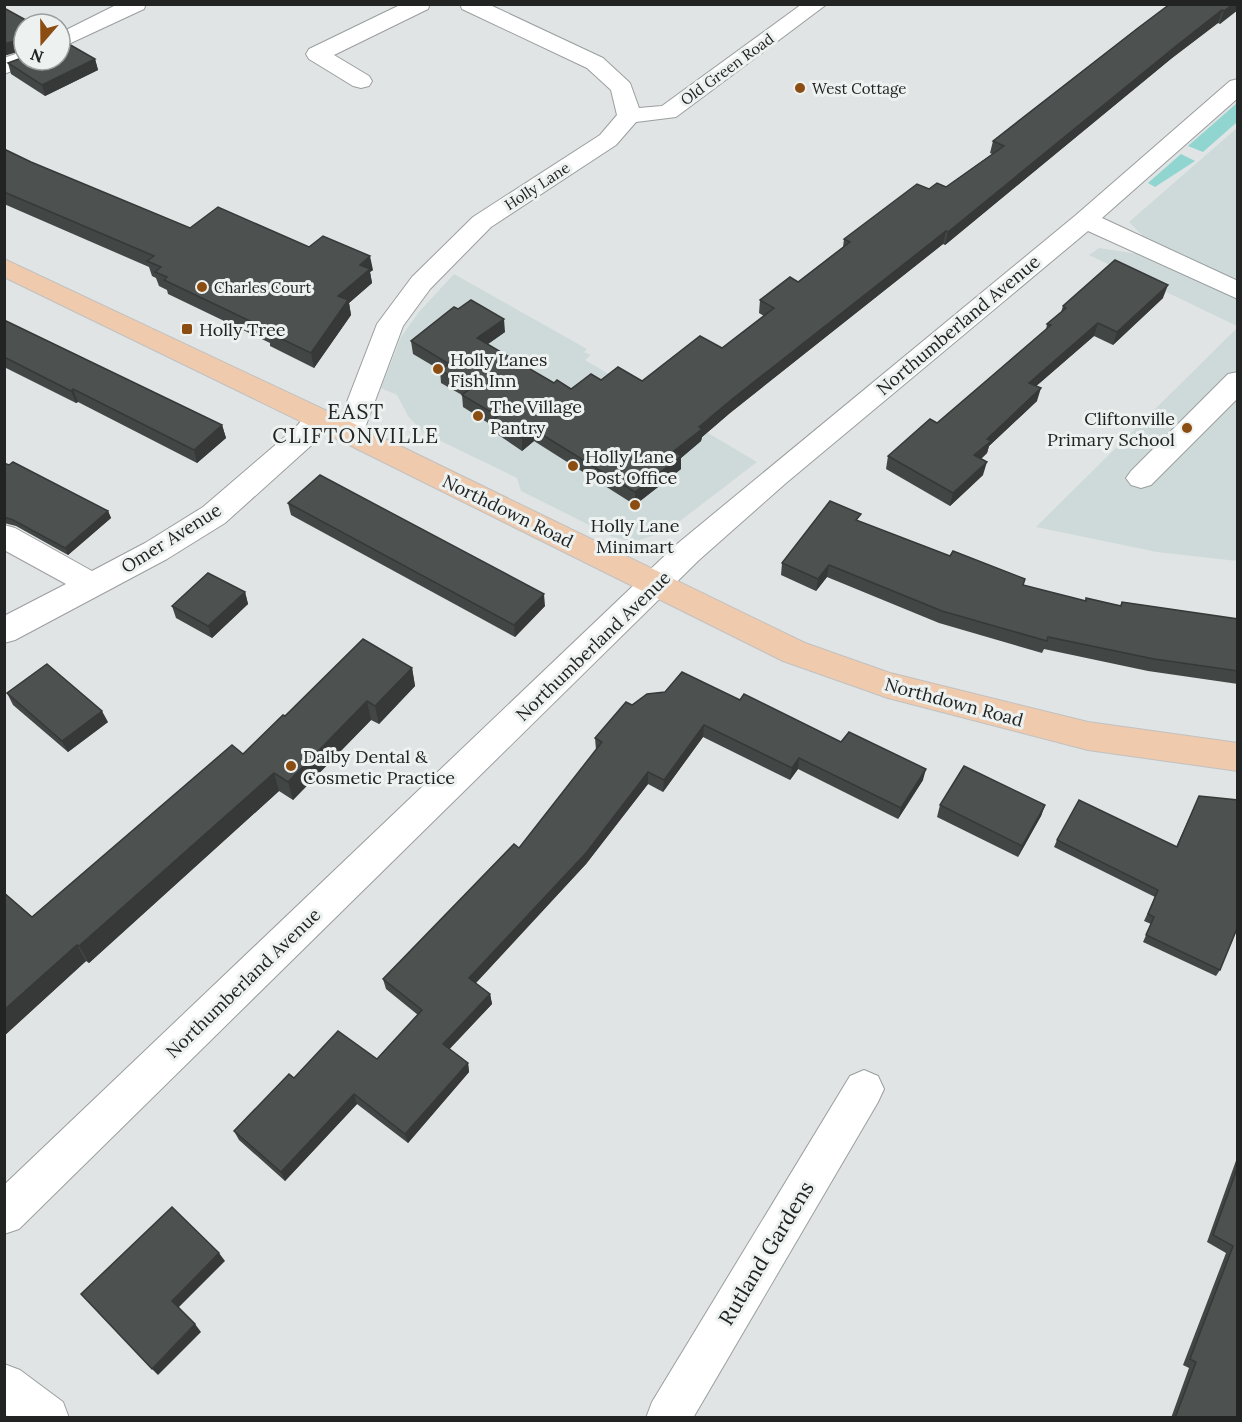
<svg xmlns="http://www.w3.org/2000/svg" width="1242" height="1422" font-family="Lora,serif">
<style>
.built{fill:#cedad9}
.green{fill:#90d5d0}
.lines{fill:none;stroke-linecap:round;stroke-linejoin:round}
.minor-casing{stroke:#9a9e9e;stroke-width:2}
.major-casing{stroke:#c1c1c1;stroke-width:2}
.minor{fill:#fff;fill-rule:evenodd}
.major{fill:#efcaad;fill-rule:evenodd}
.wall{fill:#424645}
.shaded-wall{fill:#363938}
.building{fill:#4d5150;stroke:#363938;stroke-width:1.5}
.poi-dot{fill:#8b4d11;stroke:#edf2f1;stroke-width:2}
.labels{text-anchor:middle;dominant-baseline:central;stroke-width:6;stroke-linejoin:round;paint-order:stroke}
.far-street-label{font-size:15px;fill:#222323;stroke:#edf2f1}
.far-poi-label{font-size:15px;fill:#222323;stroke:#edf2f1;text-anchor:start}
.street-label{font-size:18px;fill:#222323;stroke:#edf2f1}
.poi-label{font-size:18px;fill:#222323;stroke:#edf2f1;text-anchor:start}
.quarter-label{font-size:21px;letter-spacing:1.5px;fill:#222323;stroke:#edf2f1}
.near-street-label{font-size:21px;fill:#222323;stroke:#edf2f1}
</style>
<rect width="100%" height="100%" fill="#e0e4e4"/>
<g class="built">
<polygon points="1237,128 1237,326 1089,255 1099,248 1138,254 1149,242 1129,222"/>
<polygon points="454,274 587,349 584,352 591,355 585,360 757,462 667,531 640,540 626,540 613,537 521,491 517,478 424,433 408,416 397,395 381,388 401,337 419,312"/>
<polygon points="1237,328 1237,561 1157,552 1036,527"/>
</g>
<g class="green">
<polygon points="1237,103 1237,122 1203,152 1188,146"/>
<polygon points="1181,154 1195,161 1155,187 1148,183"/>
</g>
<g class="lines">
<g class="minor-casing">
<g id="minor">
<polygon points="118,4 146,4 144,9 60,48 60,33"/>
<polygon points="402,4 430,4 428,9 334,55 369,76 372,81 369,86 361,88 353,86 309,59 306,54 309,49"/>
<polygon points="460,4 488,4 603,58 630,83 639,108 662,106 802,4 827,4 676,117 636,122 616,145 491,227 430,289 403,326 363,433 359,440 349,443 339,440 335,433 377,324 412,277 473,217 600,135 617,115 611,90 587,68 462,9"/>
<polygon points="24,51 24,60 34,60 32,63 4,74 4,58"/>
<polygon points="1238,79 1238,98 1102,218 1238,281 1238,299 1088,231 786,483 699,560 19,1229 4,1234 4,1185 677,544 1076,215 1230,81"/>
<polygon points="1238,372 1238,398 1151,485 1141,488 1131,485 1126,478 1131,471 1228,374"/>
<polygon points="319,409 329,412 333,419 315,442 225,523 167,559 15,640 4,643 4,616 66,584 4,550 4,525 15,528 92,571 145,543 203,507 295,428 309,412"/>
<polygon points="864,1070 878,1076 884,1089 878,1102 693,1418 646,1418 652,1402 850,1076"/>
<polygon points="4,1364 20,1370 63,1402 69,1418 10,1418 4,1414"/>
</g>
</g>
<g class="major-casing">
<polygon id="major" points="4,259 359,426 805,643 890,673 1088,722 1238,743 1238,771 1088,750 888,698 783,661 339,440 4,277"/>
</g>
<use href="#minor" class="minor"/>
<use href="#major" class="major"/>
</g>
<g class="wall">
<polygon points="1238,4 1220,24 1218,23 1172,58 945,245 943,244 730,413 702,437 701,441 681,458 681,469 635,505 534,441 522,451 494,432 493,426 463,407 462,395 441,383 440,370 413,354 411,341 505,332 488,344 554,383 571,389 601,380 642,381 722,348 764,316 759,313 760,300 798,282 843,247 844,239 929,189 946,187 992,154 990,153 993,141 1138,28"/>
<polygon points="95,59 98,70 45,96 11,74 8,63"/>
<polygon points="4,149 31,162 190,228 309,247 373,270 370,272 372,283 349,303 351,315 314,368 270,346 270,343 168,294 167,290 159,286 156,278 152,276 149,267 4,204"/>
<polygon points="1163,298 1113,345 1094,336 1036,386 1037,401 989,446 987,453 981,459 983,475 950,506 886,469 888,456 937,423 1046,330 1047,324 1061,312 1063,306"/>
<polygon points="4,320 222,425 226,438 197,463 78,402 76,403 4,367"/>
<polygon points="4,463 108,511 111,518 68,555 16,526 4,523"/>
<polygon points="288,503 545,606 515,637 291,515"/>
<polygon points="859,521 1023,585 1085,601 1086,598 1120,606 1122,602 1238,619 1238,684 1148,671 1044,649 1042,653 939,623 827,577 816,591 781,575 782,563"/>
<polygon points="245,592 248,604 212,638 176,618 172,606"/>
<polygon points="412,668 415,686 379,724 371,720 293,800 279,791 89,963 86,961 4,1036 4,893 32,917 243,754 285,716"/>
<polygon points="7,693 108,722 68,752 13,705"/>
<polygon points="740,700 841,742 923,780 898,819 798,769 790,780 703,737 663,792 648,784 586,864 476,983 490,994 492,1004 449,1049 468,1063 469,1072 408,1143 357,1104 285,1181 239,1140 234,1131 294,1078 377,1059 418,1015 386,989 383,979 519,848 596,750 595,738 632,705"/>
<polygon points="1199,796 1220,970 1216,976 1143,942 1151,924 1144,921 1155,897 1054,847 1057,840 1176,847"/>
<polygon points="940,805 1045,805 1041,816 1018,857 937,817"/>
<polygon points="1238,1155 1238,1418 1171,1418 1189,1368 1183,1365 1226,1253 1207,1242"/>
</g>
<g class="shaded-wall">
<polygon points="1233,4 1238,4 1238,10 1220,24 1224,11"/>
<polygon points="1222,10 1218,23 1172,58 945,245 948,232 1176,46"/>
<polygon points="22,39 24,50 4,56 4,44"/>
<polygon points="95,59 98,70 45,96 42,85"/>
<polygon points="946,231 943,244 730,413 702,437 701,441 681,458 681,469 635,505 635,492 674,451 699,427 731,400"/>
<polygon points="370,256 373,270 370,272 372,283 349,303 351,315 314,368 311,353 338,296 360,265"/>
<polygon points="1168,285 1163,298 1113,345 1117,332"/>
<polygon points="504,319 505,332 478,351 477,338"/>
<polygon points="1098,323 1094,336 1026,395 1029,383"/>
<polygon points="1041,388 1037,401 989,446 987,453 971,468 974,455 987,439"/>
<polygon points="73,389 78,402 76,403 71,391"/>
<polygon points="222,425 226,438 197,463 194,450"/>
<polygon points="533,429 534,441 522,451 522,438"/>
<polygon points="987,462 983,475 950,506 953,493"/>
<polygon points="108,511 111,518 68,555 65,548"/>
<polygon points="829,565 827,577 816,591 818,579"/>
<polygon points="245,592 248,604 212,638 208,626"/>
<polygon points="544,594 545,606 515,637 514,625"/>
<polygon points="412,668 415,686 379,724 375,706"/>
<polygon points="367,701 371,720 293,800 288,782"/>
<polygon points="102,711 108,722 68,752 62,741"/>
<polygon points="704,725 703,737 663,792 664,780"/>
<polygon points="799,758 798,769 790,780 792,768"/>
<polygon points="926,769 923,780 898,819 901,808"/>
<polygon points="648,772 648,784 586,864 471,988 469,978"/>
<polygon points="274,773 279,791 89,963 79,946"/>
<polygon points="1045,805 1041,816 1018,857 1022,846"/>
<polygon points="77,945 86,961 4,1036 4,1010"/>
<polygon points="490,994 492,1004 445,1054 443,1044"/>
<polygon points="468,1063 469,1072 408,1143 405,1134"/>
<polygon points="354,1094 357,1104 285,1181 281,1172"/>
<polygon points="219,1253 225,1261 178,1308 172,1301"/>
<polygon points="195,1324 201,1332 158,1375 152,1369"/>
</g>
<g class="building">
<polygon points="1170,4 1233,4 1224,11 1222,10 1176,46 948,232 946,231 731,400 699,427 702,429 674,451 681,456 635,492 533,429 522,438 493,420 498,416 462,395 471,388 440,370 449,364 411,341 454,307 458,309 471,300 504,319 477,338 554,383 557,380 571,389 591,374 601,380 618,367 642,381 700,336 722,348 774,308 760,300 790,277 798,282 850,242 844,239 917,184 929,189 937,183 946,187 1004,146 993,141 1138,28"/>
<polygon points="4,8 33,24 24,24 24,47 23,47 22,39 4,44"/>
<polygon points="60,39 95,59 42,85 8,63 24,57 24,60 60,60"/>
<polygon points="4,149 31,162 190,228 218,207 309,247 323,236 370,256 360,265 370,269 338,296 348,300 311,353 267,332 269,330 164,280 167,277 155,272 161,267 147,261 154,256 4,192"/>
<polygon points="1115,260 1168,285 1117,332 1098,323 1029,383 1041,388 987,439 991,441 974,455 987,462 953,493 888,456 930,419 937,423 993,375 1051,325 1047,324 1066,308 1063,306"/>
<polygon points="4,320 222,425 194,450 73,389 71,391 4,357"/>
<polygon points="13,462 108,511 65,548 13,520 4,517 4,463 9,465"/>
<polygon points="320,475 544,594 514,625 288,503"/>
<polygon points="830,501 861,514 856,520 950,556 953,551 1025,579 1023,585 1086,601 1086,598 1121,606 1122,602 1238,619 1238,671 1154,659 1048,637 1047,641 942,611 829,565 818,579 782,563"/>
<polygon points="208,573 245,592 208,626 172,606"/>
<polygon points="363,639 412,668 375,706 367,701 288,782 274,773 79,946 77,945 4,1010 4,893 32,917 232,745 243,754 283,715 285,716"/>
<polygon points="47,664 102,711 62,741 7,693"/>
<polygon points="682,672 740,700 744,694 841,742 849,732 926,769 901,808 799,758 792,768 704,725 664,780 648,772 586,853 469,978 490,994 443,1044 468,1063 405,1134 354,1094 281,1172 234,1131 289,1074 294,1078 338,1031 377,1059 422,1010 383,979 514,844 519,848 602,742 595,738 626,702 632,705 647,694 665,692"/>
<polygon points="964,766 1045,805 1022,846 940,805"/>
<polygon points="1199,796 1238,800 1238,926 1220,970 1146,935 1154,917 1148,914 1158,890 1057,840 1079,800 1177,847"/>
<polygon points="1238,1166 1238,1418 1175,1418 1196,1362 1190,1359 1233,1246 1213,1235"/>
<polygon points="172,1207 219,1253 172,1301 195,1324 152,1369 81,1294"/>
</g>
<g class="poi-dot">
<circle cx="800" cy="88" r="6"/>
<circle cx="202" cy="287" r="6"/>
<rect x="181" y="323" width="12" height="12" rx="3"/>
<circle cx="438" cy="369" r="6"/>
<circle cx="478" cy="416" r="6"/>
<circle cx="1187" cy="428" r="6"/>
<circle cx="573" cy="466" r="6"/>
<circle cx="635" cy="505" r="6"/>
<circle cx="291" cy="766" r="6"/>
</g>
<g class="labels">
<g class="far-street-label">
<text transform="translate(727 69) rotate(-36)">Old Green Road</text>
<text transform="translate(537 186) rotate(-33)">Holly Lane</text>
</g>
<g class="far-poi-label">
<text x="812" y="88">West Cottage</text>
<text x="214" y="287">Charles Court</text>
</g>
<g class="street-label">
<text transform="translate(958 325) rotate(-40)">Northumberland Avenue</text>
<text transform="translate(508 511) rotate(26)">Northdown Road</text>
<text transform="translate(171 538) rotate(-32)">Omer Avenue</text>
<text transform="translate(593 646) rotate(-44)">Northumberland Avenue</text>
<text transform="translate(954 702) rotate(15)">Northdown Road</text>
<text transform="translate(243 983) rotate(-44)">Northumberland Avenue</text>
</g>
<g class="poi-label">
<text x="199" y="329">Holly Tree</text>
<text x="450" y="359">Holly Lanes<tspan x="450" dy="21">Fish Inn</tspan></text>
<text x="490" y="406">The Village<tspan x="490" dy="21">Pantry</tspan></text>
<text x="1175" y="418" text-anchor="end">Cliftonville<tspan x="1175" dy="21">Primary School</tspan></text>
<text x="585" y="456">Holly Lane<tspan x="585" dy="21">Post Office</tspan></text>
<text x="635" y="525" text-anchor="middle">Holly Lane<tspan x="635" dy="21">Minimart</tspan></text>
<text x="303" y="756">Dalby Dental &amp;<tspan x="303" dy="21">Cosmetic Practice</tspan></text>
</g>
<g class="quarter-label">
<text x="356" y="411">EAST<tspan x="356" dy="24">CLIFTONVILLE</tspan></text>
</g>
<g class="near-street-label">
<text transform="translate(766 1253) rotate(-59)">Rutland Gardens</text>
</g>
</g>
<rect width="1242" height="1422" fill="none" stroke="#222323" stroke-width="12"/>
<g transform="translate(42 42) rotate(200)"><circle r="28" fill="#edf2f1" stroke="#9c9f9f" stroke-width="1.5"/>
<path d="M0-4.5L10 22L0 15L-10 22Z" fill="#8b4d11"/>
<text y="-9" font-size="16" font-weight="bold" text-anchor="middle" fill="#222323">N</text>
</g>
</svg>
